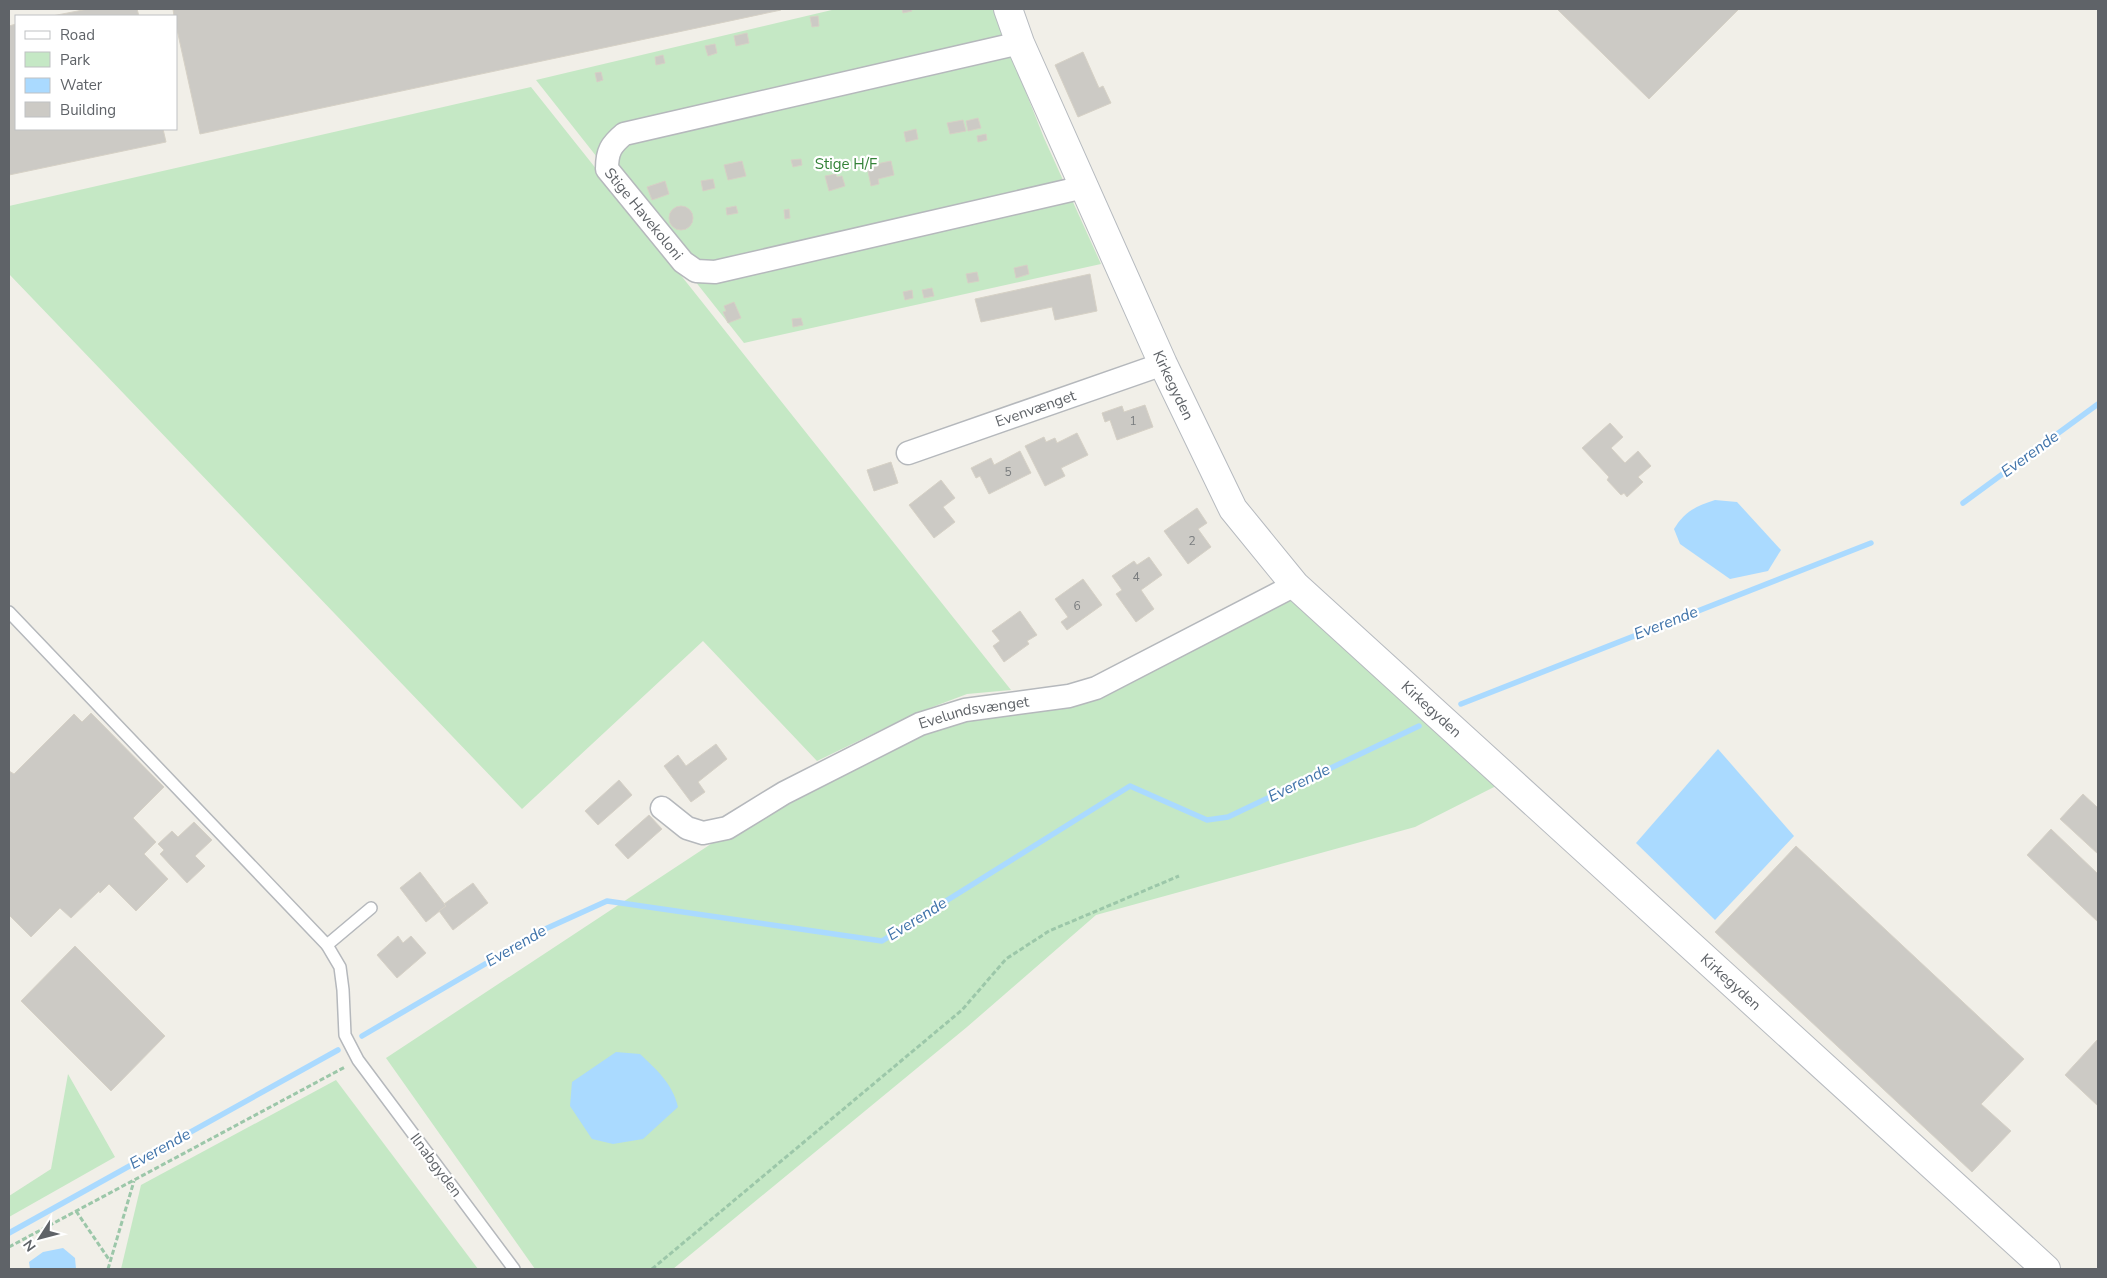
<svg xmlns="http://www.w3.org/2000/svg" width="2107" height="1278" font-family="'Nunito Sans',sans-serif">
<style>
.green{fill:#c5e8c5}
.water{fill:#aadaff}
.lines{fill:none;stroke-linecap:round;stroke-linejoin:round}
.stream{stroke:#aadaff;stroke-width:5.5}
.building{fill:#cccac5;stroke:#d6d1c6}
.lane-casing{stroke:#b5b8bc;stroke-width:14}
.street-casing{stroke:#b5b8bc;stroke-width:25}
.secondary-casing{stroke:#b6babf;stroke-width:30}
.path{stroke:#9cc7a9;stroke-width:3;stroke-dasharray:5 2.5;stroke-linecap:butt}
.lane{stroke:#fff;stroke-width:11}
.street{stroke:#fff;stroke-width:22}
.secondary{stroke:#fff;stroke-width:28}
.labels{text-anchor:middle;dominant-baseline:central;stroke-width:4.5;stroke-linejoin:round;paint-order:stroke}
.number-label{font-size:12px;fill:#7a7d7f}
.park-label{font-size:15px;fill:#348238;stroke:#fff}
.street-label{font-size:15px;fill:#5f6368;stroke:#fff}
.water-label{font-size:16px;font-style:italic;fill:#4174aa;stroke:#fff}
</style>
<rect width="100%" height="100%" fill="#f1efe8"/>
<g class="green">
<polygon points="836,9 993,9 1044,138 1101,264 744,343 536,80"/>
<polygon points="531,87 1011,690 967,694 914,714 817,761 703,641 522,809 9,274 9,206"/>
<polygon points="1293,598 1502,783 1415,827 1096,915 967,1027 673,1269 535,1269 386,1058 720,838 740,832 841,775 923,734 979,717 1097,700"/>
<polygon points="68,1074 115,1157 9,1217 9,1196 51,1169"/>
<polygon points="336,1080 478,1269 121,1269 141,1185"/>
</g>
<g class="water">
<path d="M1715,500l22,2 44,48 -13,21 -38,8 -50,-35 -6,-15c10,-17 22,-23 41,-29z"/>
<polygon points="1718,749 1794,836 1715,920 1636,843"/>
<path d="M616,1052l24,2c16,15 33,30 38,53l-35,32 -30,5 -21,-5 -22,-33 2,-24z"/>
<polygon points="63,1248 75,1258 76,1269 30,1269 29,1262 43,1252"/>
</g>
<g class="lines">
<g class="stream">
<polyline points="1963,503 2098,404"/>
<polyline points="1461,704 1871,543"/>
<polyline points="362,1036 543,930 607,901 882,941 1130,786 1207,820 1228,817 1419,726"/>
<polyline points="9,1233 338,1050"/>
</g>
</g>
<g class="building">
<polygon points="88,9 137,9 139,16 52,16"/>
<polygon points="173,9 781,9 781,10 200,134 176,25 176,16 174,16"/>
<polygon points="902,9 911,9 912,11 903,13"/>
<polygon points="1557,9 1739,9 1649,99"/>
<polygon points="818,16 819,26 812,27 810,17"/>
<polygon points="16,24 16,129 163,129 166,142 9,175 9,26"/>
<polygon points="747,33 749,43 736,46 734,36"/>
<polygon points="715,44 717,53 708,56 705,46"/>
<polygon points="1083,52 1099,88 1103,86 1111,103 1078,117 1055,65"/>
<polygon points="663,55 665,63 656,65 655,57"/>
<polygon points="601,72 603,80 597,82 595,73"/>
<polygon points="978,118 981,128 968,131 966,121"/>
<polygon points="963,120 966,131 950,134 947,123"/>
<polygon points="916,129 918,139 906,142 904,132"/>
<polygon points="986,134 987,140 978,142 977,136"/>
<polygon points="801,159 802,165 793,167 791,160"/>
<polygon points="742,161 746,176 728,180 724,165"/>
<polygon points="891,161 894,175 878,179 879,184 871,186 867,166"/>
<polygon points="836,174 837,177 842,176 845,186 829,191 825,176"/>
<polygon points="713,179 715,188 703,191 701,181"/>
<polygon points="665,181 669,194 652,200 647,187"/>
<circle cx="681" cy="218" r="12"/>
<polygon points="736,206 738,213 727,215 726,208"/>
<polygon points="789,209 790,218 785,219 784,210"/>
<polygon points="1027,265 1029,274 1016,278 1014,268"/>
<polygon points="977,272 979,281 968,283 966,274"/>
<polygon points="1090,274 1097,311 1055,320 1052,307 981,322 975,299"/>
<polygon points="932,288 934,296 924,298 922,290"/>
<polygon points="912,290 913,298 905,300 903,292"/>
<polygon points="734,302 741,318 728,323 723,312 726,311 724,306"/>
<polygon points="801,318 803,325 793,327 792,319"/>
<polygon points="1145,405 1153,427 1117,440 1110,420 1105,422 1102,413 1122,406 1124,412"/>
<polygon points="1610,423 1623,437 1611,448 1625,463 1638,451 1651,466 1638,477 1643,482 1627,497 1624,493 1621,495 1607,480 1609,477 1582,448"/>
<polygon points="1077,433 1088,455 1061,468 1065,476 1045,486 1025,446 1044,437 1046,442 1055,438 1057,443"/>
<polygon points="1020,451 1031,473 989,494 980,476 976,478 971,468 991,458 994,465"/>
<polygon points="891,462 898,483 874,491 867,470"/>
<polygon points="941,480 955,498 943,507 955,522 934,538 909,505"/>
<polygon points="1197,508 1207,523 1198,529 1211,547 1188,564 1164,531"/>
<polygon points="1149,557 1162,575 1141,590 1154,609 1136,622 1116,594 1122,590 1112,576 1134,561 1137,565"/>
<polygon points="1083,579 1102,605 1067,630 1061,622 1068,617 1055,599"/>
<polygon points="1020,611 1037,635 1027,641 1029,644 1004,662 993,646 1000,641 992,631"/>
<polygon points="91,713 164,787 133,818 156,842 144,854 168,879 136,911 109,884 100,893 99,891 71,918 60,908 31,937 9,915 9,771 14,774 74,714 82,722"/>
<polygon points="716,744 727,759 698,782 705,792 691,802 664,766 678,755 686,766"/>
<polygon points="619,780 632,795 598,825 585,811"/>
<polygon points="2083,794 2098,808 2098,854 2060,819"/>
<polygon points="649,815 662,829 628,859 615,845"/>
<polygon points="194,822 212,840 195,856 205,866 187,883 160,854 164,850 158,844 172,831 178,837"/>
<polygon points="2051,829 2098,874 2098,922 2027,855"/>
<polygon points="1796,846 2024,1059 1981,1104 2011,1131 1972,1172 1715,932"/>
<polygon points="420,872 446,906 426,922 400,888"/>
<polygon points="473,883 488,903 453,930 439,911 446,906 444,904"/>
<polygon points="398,936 403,943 411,936 426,953 397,978 377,955"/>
<polygon points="75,946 165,1036 111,1091 21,1001"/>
<polygon points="2098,1039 2098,1106 2065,1075"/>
</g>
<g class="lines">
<g class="lane-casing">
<g id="lane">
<polyline points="9,612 327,945 340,967 343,990 345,1035 358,1060 514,1269"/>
<polyline points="327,945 371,908"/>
</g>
</g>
<g class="street-casing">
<g id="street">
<path id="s1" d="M1020,43l-396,91c-13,11 -17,17 -17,35l76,93 13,9 19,1 369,-85"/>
<path id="s2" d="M908,453l255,-89"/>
<path id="s3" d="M662,808l25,20 16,5 24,-5 57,-35 136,-69 45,-14 104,-14 27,-8 199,-103"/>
</g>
</g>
<g class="secondary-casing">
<g id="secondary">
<path id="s4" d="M1008,9l12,34 143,321 70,145 62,76 751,684"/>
</g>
</g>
<g class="path">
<polyline points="76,1211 110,1261"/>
<polyline points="9,1247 345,1067"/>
<polyline points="108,1269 134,1181"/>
<polyline points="652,1269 962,1010 1006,959 1049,931 1179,876"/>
</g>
<use href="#lane" class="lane"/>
<use href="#street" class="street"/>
<use href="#secondary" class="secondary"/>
</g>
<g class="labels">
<g class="number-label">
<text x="1133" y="421">1</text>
<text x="1008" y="472">5</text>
<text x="1192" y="541">2</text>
<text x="1136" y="577">4</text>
<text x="1077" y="606">6</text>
</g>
<g class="park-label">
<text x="846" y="164">Stige H/F</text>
</g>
<g class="street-label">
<text stroke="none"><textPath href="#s1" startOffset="505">Stige Havekoloni</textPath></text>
<text stroke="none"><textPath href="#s4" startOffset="411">Kirkegyden</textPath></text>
<text stroke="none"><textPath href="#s2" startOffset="135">Evenvænget</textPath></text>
<text stroke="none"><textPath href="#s4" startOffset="831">Kirkegyden</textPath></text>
<text stroke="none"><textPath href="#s3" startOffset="348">Evelundsvænget</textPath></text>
<text stroke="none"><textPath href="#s4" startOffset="1236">Kirkegyden</textPath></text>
<text transform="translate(436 1165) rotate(53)">Ilnabgyden</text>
</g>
<g class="water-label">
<text transform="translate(2030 454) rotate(-36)">Everende</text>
<text transform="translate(1666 623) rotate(-21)">Everende</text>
<text transform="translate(1299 783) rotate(-26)">Everende</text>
<text transform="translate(917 919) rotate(-32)">Everende</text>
<text transform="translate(516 946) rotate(-30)">Everende</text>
<text transform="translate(160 1149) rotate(-29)">Everende</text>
</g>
</g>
<rect width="2107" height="1278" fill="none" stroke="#5f6368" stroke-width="20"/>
<rect x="15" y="15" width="162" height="115" fill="#ffffff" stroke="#bfc1c3"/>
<rect x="25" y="31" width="25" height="8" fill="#ffffff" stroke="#bfc1c3"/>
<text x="60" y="40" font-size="15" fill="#5f6368">Road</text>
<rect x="25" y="52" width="25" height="15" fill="#c5e8c5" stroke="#bfc1c3"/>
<text x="60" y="65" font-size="15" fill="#5f6368">Park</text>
<rect x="25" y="78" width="25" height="15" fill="#aadaff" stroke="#bfc1c3"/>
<text x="60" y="90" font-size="15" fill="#5f6368">Water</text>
<rect x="25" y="102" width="25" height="15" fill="#cccac5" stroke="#bfc1c3"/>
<text x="60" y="115" font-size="15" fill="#5f6368">Building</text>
<g transform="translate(40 1238) rotate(234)" stroke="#ffffff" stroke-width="4" paint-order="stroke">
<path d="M0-4L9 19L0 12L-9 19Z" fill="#5f6368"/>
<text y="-8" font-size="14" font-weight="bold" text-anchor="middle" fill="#5f6368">N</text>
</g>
</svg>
